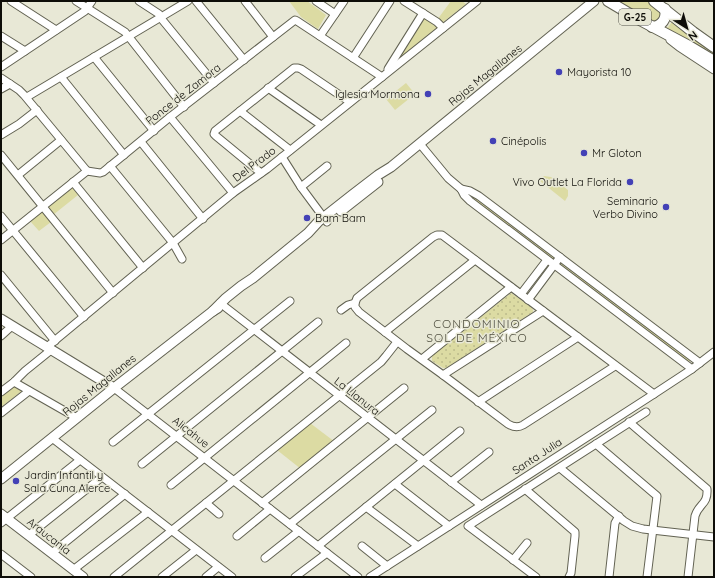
<svg xmlns="http://www.w3.org/2000/svg" width="715" height="578" font-family="Quicksand,sans-serif">
<style>
.grass{fill:#dcdba3}
.park{fill:url(#park-dots)}
.lines{fill:none;stroke-linecap:round;stroke-linejoin:round}
.street-casing{stroke:#626252;stroke-width:9}
.secondary-casing{stroke:#626252;stroke-width:11}
.primary-casing{stroke:#626252;stroke-width:12}
.street{stroke:#fff;stroke-width:7}
.secondary{stroke:#fff;stroke-width:9}
.primary{stroke:#fff;stroke-width:10}
.poi-dot{fill:#4341b6;stroke:#e8e8d6;stroke-width:1.5}
.labels{text-anchor:middle;dominant-baseline:central;stroke-width:3;stroke-linejoin:round;paint-order:stroke}
.shield{fill:#e8e8d6;stroke:#4f4f46;stroke-width:1}
.shield-label{font-size:10px;font-weight:bold;fill:#0e0d08}
.poi-label{font-size:11px;fill:#0e0d08;stroke:#e8e8d6;text-anchor:start}
.street-label{font-size:11px;fill:#0e0d08;stroke:#e8e8d6}
.neighbourhood-label{font-size:12px;letter-spacing:1px;fill:#504f40;stroke:#e8e8d6}
</style>
<defs>
<pattern id="park-dots" width="8" height="8" patternUnits="userSpaceOnUse"><rect width="8" height="8" fill="#dcdba3"/><path d="M2 2h.1M6 6h.1" fill="none" stroke="#bcbb8b" stroke-width="1.8" stroke-linecap="round"/></pattern>
</defs>
<rect width="100%" height="100%" fill="#e8e8d6"/>
<g class="grass">
<polygon points="289,1 307,1 326,15 318,29 301,17"/>
<polygon points="451,1 462,1 466,4 442,23 437,20"/>
<polygon points="617,1 648,1 661,11 663,17 653,24"/>
<polygon points="424,18 438,28 393,64"/>
<polygon points="672,22 714,53 714,57 662,29 668,27"/>
<polygon points="406,83 415,94 395,110 386,99"/>
<polygon points="544,176 551,177 568,190 568,196 565,201 540,181"/>
<polygon points="72,187 78,195 53,215 47,207"/>
<polygon points="469,193 554,257 555,258 553,261 471,198 468,194"/>
<polygon points="42,211 51,222 39,231 30,221"/>
<polygon points="561,262 690,360 690,361 687,362 558,264"/>
<polygon points="12,386 22,391 1,407 1,395"/>
<polygon points="310,423 335,442 301,469 277,450"/>
</g>
<polygon class="park" points="511,293 531,307 533,310 533,312 446,368 443,368 432,361 432,356"/>
<g class="lines">
<g class="street-casing">
<g id="street">
<polyline points="11,1 56,30"/>
<polyline points="76,1 125,32 184,107"/>
<polyline points="139,1 159,14 160,17 214,83"/>
<polyline points="196,1 244,60"/>
<polyline points="245,1 273,37"/>
<polyline points="316,1 335,14"/>
<polyline points="404,1 437,22 443,28"/>
<polyline points="1,36 25,51"/>
<polyline points="320,36 344,1"/>
<polyline points="670,40 679,47 714,70"/>
<polyline points="94,57 154,131"/>
<polyline points="353,58 390,1"/>
<polyline points="1,67 85,11 92,1"/>
<polyline points="388,69 423,13"/>
<polyline points="61,77 124,155"/>
<polyline points="1,78 19,90 24,95 87,171"/>
<polyline points="268,88 321,125"/>
<polyline points="1,89 10,84"/>
<polyline points="27,97 188,1"/>
<polyline points="240,111 290,150"/>
<polyline points="170,117 233,193"/>
<polyline points="1,135 19,124 37,110"/>
<polyline points="141,142 203,219"/>
<polyline points="420,144 448,178 461,189 464,195 470,201 692,369"/>
<polyline points="1,155 113,293"/>
<polyline points="282,157 301,187 327,222"/>
<polyline points="110,166 173,243 182,259"/>
<polyline points="261,173 216,136 214,134 215,131 294,68 298,68 301,69 350,102"/>
<polyline points="18,175 61,140"/>
<polyline points="73,182 143,268"/>
<polyline points="301,187 327,166"/>
<polyline points="461,189 470,191 479,196 700,363"/>
<polyline points="1,216 84,317"/>
<polyline points="1,240 87,171 100,173 103,172 170,117 295,20 297,21 382,77"/>
<polyline points="1,275 55,341"/>
<polyline points="521,294 547,260"/>
<polyline points="528,300 560,257"/>
<polyline points="220,303 481,505"/>
<path d="M355,303v4l4,5 48,37 36,26 65,49c5,3 10,4 15,1l92,-59"/>
<polyline points="341,310 348,305 355,303 357,298 433,237 437,235 442,235 654,394"/>
<polyline points="385,332 475,260"/>
<polyline points="1,336 12,326"/>
<polyline points="47,347 233,193 267,169 477,1"/>
<polyline points="422,359 511,287"/>
<polyline points="443,375 543,311"/>
<polyline points="14,382 77,418"/>
<polyline points="114,388 358,577"/>
<polyline points="1,392 14,382 25,371 51,350"/>
<polyline points="478,402 578,337"/>
<polyline points="1,413 29,391"/>
<path d="M629,422l78,67c1,16 -8,14 -12,27l-7,61"/>
<polyline points="52,438 232,577"/>
<polyline points="113,442 290,301"/>
<polyline points="596,444 657,496 647,577"/>
<polyline points="142,464 318,322"/>
<polyline points="560,468 624,521 632,526 643,529 714,537"/>
<polyline points="451,482 489,452"/>
<polyline points="395,484 449,526"/>
<polyline points="171,485 346,343"/>
<polyline points="525,489 575,532 575,536 571,573 569,577"/>
<polyline points="206,503 219,514"/>
<polyline points="262,503 404,388"/>
<polyline points="366,507 418,546"/>
<polyline points="1,523 80,460"/>
<polyline points="290,524 432,410"/>
<polyline points="29,535 102,477"/>
<polyline points="237,536 270,509"/>
<polyline points="318,546 460,431"/>
<polyline points="362,546 387,566"/>
<polyline points="52,553 125,494"/>
<polyline points="1,554 31,577"/>
<polyline points="265,558 299,531"/>
<polyline points="513,560 527,543"/>
<polyline points="73,570 148,512"/>
<polyline points="114,577 381,362 386,356 397,342"/>
<polyline points="162,577 196,550"/>
<polyline points="206,577 218,567"/>
<polyline points="295,577 327,553"/>
<polyline points="370,577 654,394 692,369 714,352"/>
<polyline points="536,577 468,526 646,412"/>
<polyline points="609,577 615,523 619,516"/>
</g>
</g>
<g class="secondary-casing">
<g id="secondary">
<polyline points="341,211 378,182"/>
<polyline points="213,311 226,298 241,286 253,278 308,233 319,221 352,195 378,175 391,167 594,1"/>
<polyline points="1,319 114,388"/>
<polyline points="1,479 114,388 213,311 218,308"/>
<polyline points="1,514 83,577"/>
</g>
</g>
<g class="primary-casing">
<g id="primary">
<polyline points="608,1 640,20 689,46 714,61"/>
<polyline points="654,1 693,32 714,47"/>
<path d="M652,27c10,-1 15,-8 13,-18"/>
</g>
</g>
<use href="#street" class="street"/>
<use href="#secondary" class="secondary"/>
<use href="#primary" class="primary"/>
</g>
<g class="poi-dot">
<circle cx="559" cy="72" r="4"/>
<circle cx="428" cy="94" r="4"/>
<circle cx="493" cy="141" r="4"/>
<circle cx="584" cy="153" r="4"/>
<circle cx="630" cy="182" r="4"/>
<circle cx="666" cy="207" r="4"/>
<circle cx="307" cy="218" r="4"/>
<circle cx="16" cy="481" r="4"/>
</g>
<g class="labels">
<rect class="shield" x="619" y="9" width="32" height="16" rx="3"/>
<g class="shield-label">
<text x="635" y="17">G-25</text>
</g>
<g class="poi-label">
<text x="567" y="72">Mayorista 10</text>
<text x="420" y="94" text-anchor="end">Iglesia Mormona</text>
<text x="501" y="141">Cinépolis</text>
<text x="592" y="153">Mr Gloton</text>
<text x="622" y="182" text-anchor="end">Vivo Outlet La Florida</text>
<text x="658" y="201" text-anchor="end">Seminario<tspan x="658" dy="13">Verbo Divino</tspan></text>
<text x="315" y="218">Bam Bam</text>
<text x="24" y="475">Jardin Infantil y<tspan x="24" dy="13">Sala Cuna Alerce</tspan></text>
</g>
<g class="street-label">
<text transform="translate(485 75) rotate(-39)">Rojas Magallanes</text>
<text transform="translate(183 94) rotate(-38)">Ponce de Zamora</text>
<text transform="translate(254 164) rotate(-37)">Del Prado</text>
<text transform="translate(99 385) rotate(-39)">Rojas Magallanes</text>
<text transform="translate(357 396) rotate(38)">La Llanura</text>
<text transform="translate(191 432) rotate(38)">Alicahue</text>
<text transform="translate(537 456) rotate(-33)">Santa Julia</text>
<text transform="translate(49 536) rotate(38)">Araucanía</text>
</g>
<g class="neighbourhood-label">
<text x="477" y="323">CONDOMINIO<tspan x="477" dy="14">SOL DE MÉXICO</tspan></text>
</g>
</g>
<rect width="715" height="578" fill="none" stroke="#0e0d08" stroke-width="4"/>
<g transform="translate(687 28) rotate(143)" stroke="#e8e8d6" stroke-width="3" paint-order="stroke">
<path d="M0-3L7 15L0 10L-7 15Z" fill="#0e0d08"/>
<text y="-6" font-size="11" font-weight="bold" text-anchor="middle" fill="#0e0d08">N</text>
</g>
</svg>
